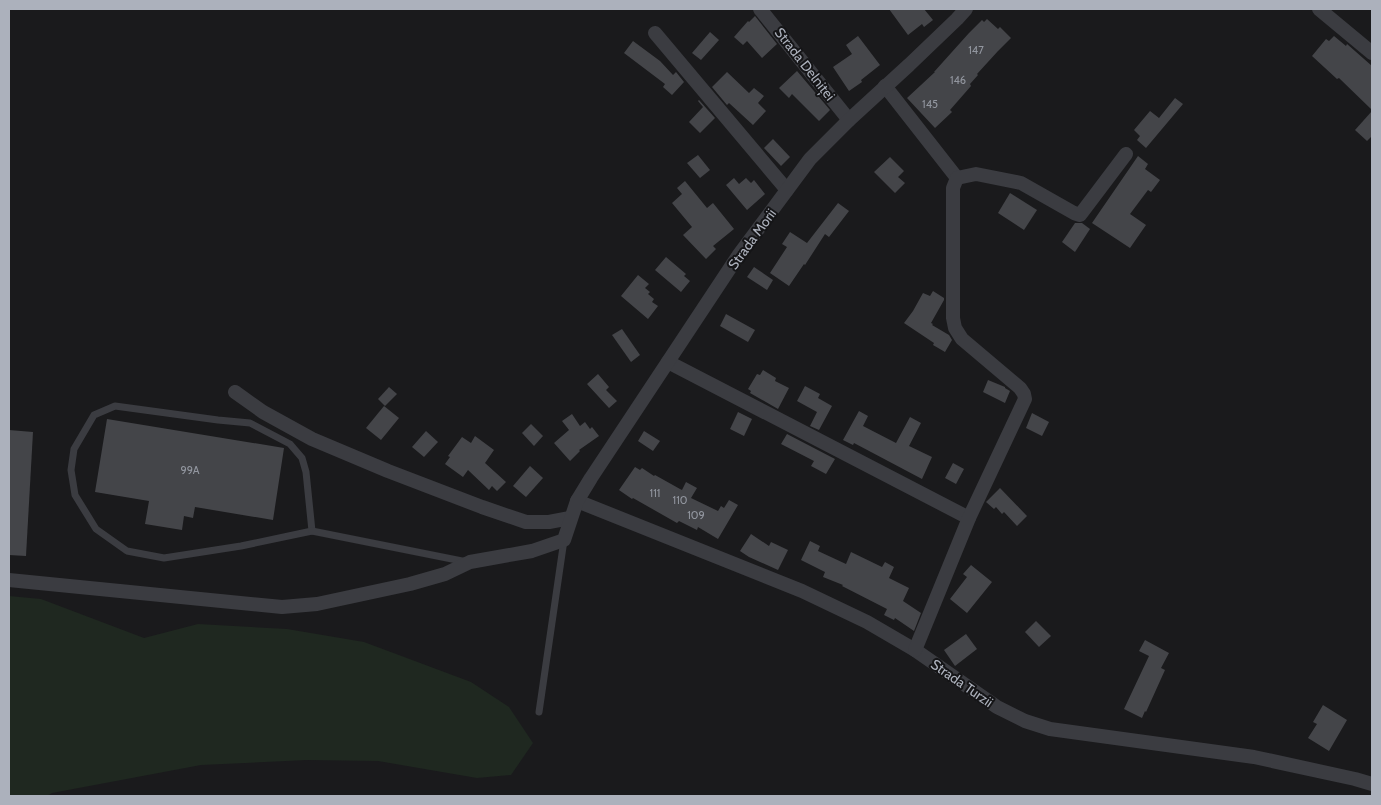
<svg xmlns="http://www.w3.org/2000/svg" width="1381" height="805" font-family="Cabin,sans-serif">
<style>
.green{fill:#1f2820}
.building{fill:#444549}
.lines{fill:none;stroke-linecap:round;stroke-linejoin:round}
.service{stroke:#3b3c41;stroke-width:7}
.minor{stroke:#3b3c41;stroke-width:14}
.labels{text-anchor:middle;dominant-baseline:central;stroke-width:4;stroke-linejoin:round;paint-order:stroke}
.number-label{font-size:11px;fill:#92969f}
.street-label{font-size:14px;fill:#acb1bc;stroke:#151517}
</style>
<rect width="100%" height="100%" fill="#1a1a1c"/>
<polygon class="green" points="9,596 41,599 144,638 198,624 287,629 364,642 471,682 509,707 533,743 511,775 477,778 378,761 307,760 201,765 52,793 47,796 9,796"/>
<g class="building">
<polygon points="889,9 924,9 933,20 924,27 922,24 908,35"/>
<polygon points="755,16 777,44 762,58 747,41 743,45 734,37 748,21 749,22"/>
<polygon points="987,19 998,29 1000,27 1011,38 998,51 977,74 978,75 970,84 971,86 950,110 952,112 935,128 907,98 935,72 934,72 969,33 982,20 984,22"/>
<polygon points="710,32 719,40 701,60 692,53"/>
<polygon points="858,36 880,65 861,80 862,82 849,91 833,67 852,54 846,45"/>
<polygon points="1334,36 1346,46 1347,44 1372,66 1372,110 1339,78 1337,79 1312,56 1326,39 1329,41"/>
<polygon points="633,41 660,61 673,75 676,72 684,82 672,95 663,87 665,84 624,53"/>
<polygon points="797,71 830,110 819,121 792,94 789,98 779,88"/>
<polygon points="727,72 749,93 754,88 764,96 758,103 766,111 753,125 729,103 727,105 712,87"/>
<polygon points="1175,98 1183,104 1146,148 1137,140 1140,136 1134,130 1150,111 1159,118"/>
<polygon points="699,100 715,118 700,133 689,122 703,107 698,101"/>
<polygon points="1372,111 1372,136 1367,141 1355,130"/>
<polygon points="773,139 790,157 781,166 764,148"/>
<polygon points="698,155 710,170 700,178 687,163"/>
<polygon points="1138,156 1148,164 1145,169 1160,180 1151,192 1148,190 1130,214 1146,225 1130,248 1092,223"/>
<polygon points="890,157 904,171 898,177 905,183 895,193 874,172"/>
<polygon points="734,178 739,184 746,178 751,183 754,180 765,194 747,210 726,185"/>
<polygon points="685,181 707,208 713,203 734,229 713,246 716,249 706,259 683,235 692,227 672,203 682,194 677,188"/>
<polygon points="1010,193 1037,210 1024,230 998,213"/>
<polygon points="838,203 849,211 829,237 825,234 805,265 804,264 789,286 770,273 787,247 782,244 790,232 807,243"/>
<polygon points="1075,223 1082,223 1090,229 1075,252 1062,242"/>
<polygon points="666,257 686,274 684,276 690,281 681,292 655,270"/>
<polygon points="754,267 773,280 767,290 747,277"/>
<polygon points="638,275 649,284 645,288 650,292 648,294 654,299 652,302 658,306 648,319 621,296"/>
<polygon points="933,291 944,298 944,300 931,323 933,324 932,325 949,335 952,340 945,352 933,345 934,343 904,323 913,311 923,293 930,296"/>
<polygon points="726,314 755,330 748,342 720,326"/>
<polygon points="622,329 640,355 631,362 612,335"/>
<polygon points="763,370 776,378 775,381 789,388 778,409 750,393 751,391 748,389 757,374 760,375"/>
<polygon points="598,374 609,387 606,390 617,401 609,408 587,384"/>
<polygon points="988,380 1005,387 1005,388 1010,391 1005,403 983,392"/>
<polygon points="805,386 820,394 818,398 832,406 819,430 810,426 817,412 797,401"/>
<polygon points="389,387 397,394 385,406 378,399"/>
<polygon points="384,406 399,418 381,440 366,428"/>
<polygon points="859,411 868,416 863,426 896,443 910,417 921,423 909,446 932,457 922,479 854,443 853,445 843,440"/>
<polygon points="738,412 752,419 744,436 730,429"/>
<polygon points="1032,413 1049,422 1042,436 1026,428"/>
<polygon points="572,414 580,426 585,422 590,429 592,427 599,436 579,450 580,451 570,461 554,443 569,430 562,421"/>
<polygon points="107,419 284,448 273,520 195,507 193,518 184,516 182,530 145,524 149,501 95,492"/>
<polygon points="531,424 543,436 534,446 522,433"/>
<polygon points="9,430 33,432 26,556 9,555"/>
<polygon points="426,431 438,442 424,457 412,447"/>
<polygon points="644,431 660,441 653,451 638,441"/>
<polygon points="787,434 835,459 826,474 811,466 814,461 781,444"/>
<polygon points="475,436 494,450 485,463 506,482 497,491 492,486 489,490 468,470 463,477 445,464 450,457 448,456 462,437 471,443"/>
<polygon points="953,463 964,469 956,484 945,478"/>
<polygon points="530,466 543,478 526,497 513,486"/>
<polygon points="635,467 640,470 642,468 654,476 655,475 680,489 682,490 686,482 697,488 691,498 718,511 721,506 724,508 729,500 738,505 718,539 698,527 697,530 679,521 677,523 633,498 632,499 619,490"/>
<polygon points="1000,488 1027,516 1017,526 1004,512 1002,514 996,507 994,509 986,502"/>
<polygon points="751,534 769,546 771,542 788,550 778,570 749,557 740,551"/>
<polygon points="810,541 820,546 818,551 846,564 851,552 882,567 885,562 894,567 889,578 909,588 903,601 921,613 914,631 895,618 894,620 884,615 887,609 842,586 843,585 823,577 825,572 801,560"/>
<polygon points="971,565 992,582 967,613 950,599 967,577 963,574"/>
<polygon points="1036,621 1051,636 1039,647 1025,632"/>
<polygon points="966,634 977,649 955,666 944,650"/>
<polygon points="1145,640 1169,653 1161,668 1165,670 1146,712 1145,711 1142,718 1124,709 1149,656 1139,651"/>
<polygon points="1323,705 1347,720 1329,751 1308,738 1317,724 1313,722"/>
</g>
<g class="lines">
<g class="service">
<polygon points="115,406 218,420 250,423 290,444 302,458 306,472 312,531 241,546 164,558 127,551 96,529 75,495 71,470 74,449 94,415"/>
<polyline points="312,531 467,562"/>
<polyline points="539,712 564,540"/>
</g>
<g class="minor">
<polyline points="760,9 849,120"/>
<polyline points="1319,9 1372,53"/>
<polyline points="655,33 787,190"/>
<polyline points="885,86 957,178"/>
<polyline points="668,362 969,518"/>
<polyline points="235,392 263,412 312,439 388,471 482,507 526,522 549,522 570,518"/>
<polyline points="577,501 802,591 867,622 915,650 997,707 1025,721 1050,729 1254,757 1355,779 1372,784"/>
<polyline points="9,580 282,607 317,604 410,584 445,574 470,562 532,551 564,540 577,501 591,478 738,256 810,159 849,120 909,65 957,19 966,9"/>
<polyline points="915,650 969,518 1025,399 1024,394 1020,388 962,339 955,328 953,318 953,188 957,178 976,174 1021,183 1074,213 1080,215 1126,154"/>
</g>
</g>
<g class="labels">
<g class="number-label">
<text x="976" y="50">147</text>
<text x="958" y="80">146</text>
<text x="930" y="104">145</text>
<text x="190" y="470">99A</text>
<text x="655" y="493">111</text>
<text x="680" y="500">110</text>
<text x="696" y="515">109</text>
</g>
<g class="street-label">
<text transform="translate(805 64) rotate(52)">Strada Delniței</text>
<text transform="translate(752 239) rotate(-54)">Strada Morii</text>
<text transform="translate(962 683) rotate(35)">Strada Turzii</text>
</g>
</g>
<rect width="1381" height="805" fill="none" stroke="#acb1bc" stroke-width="20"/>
</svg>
